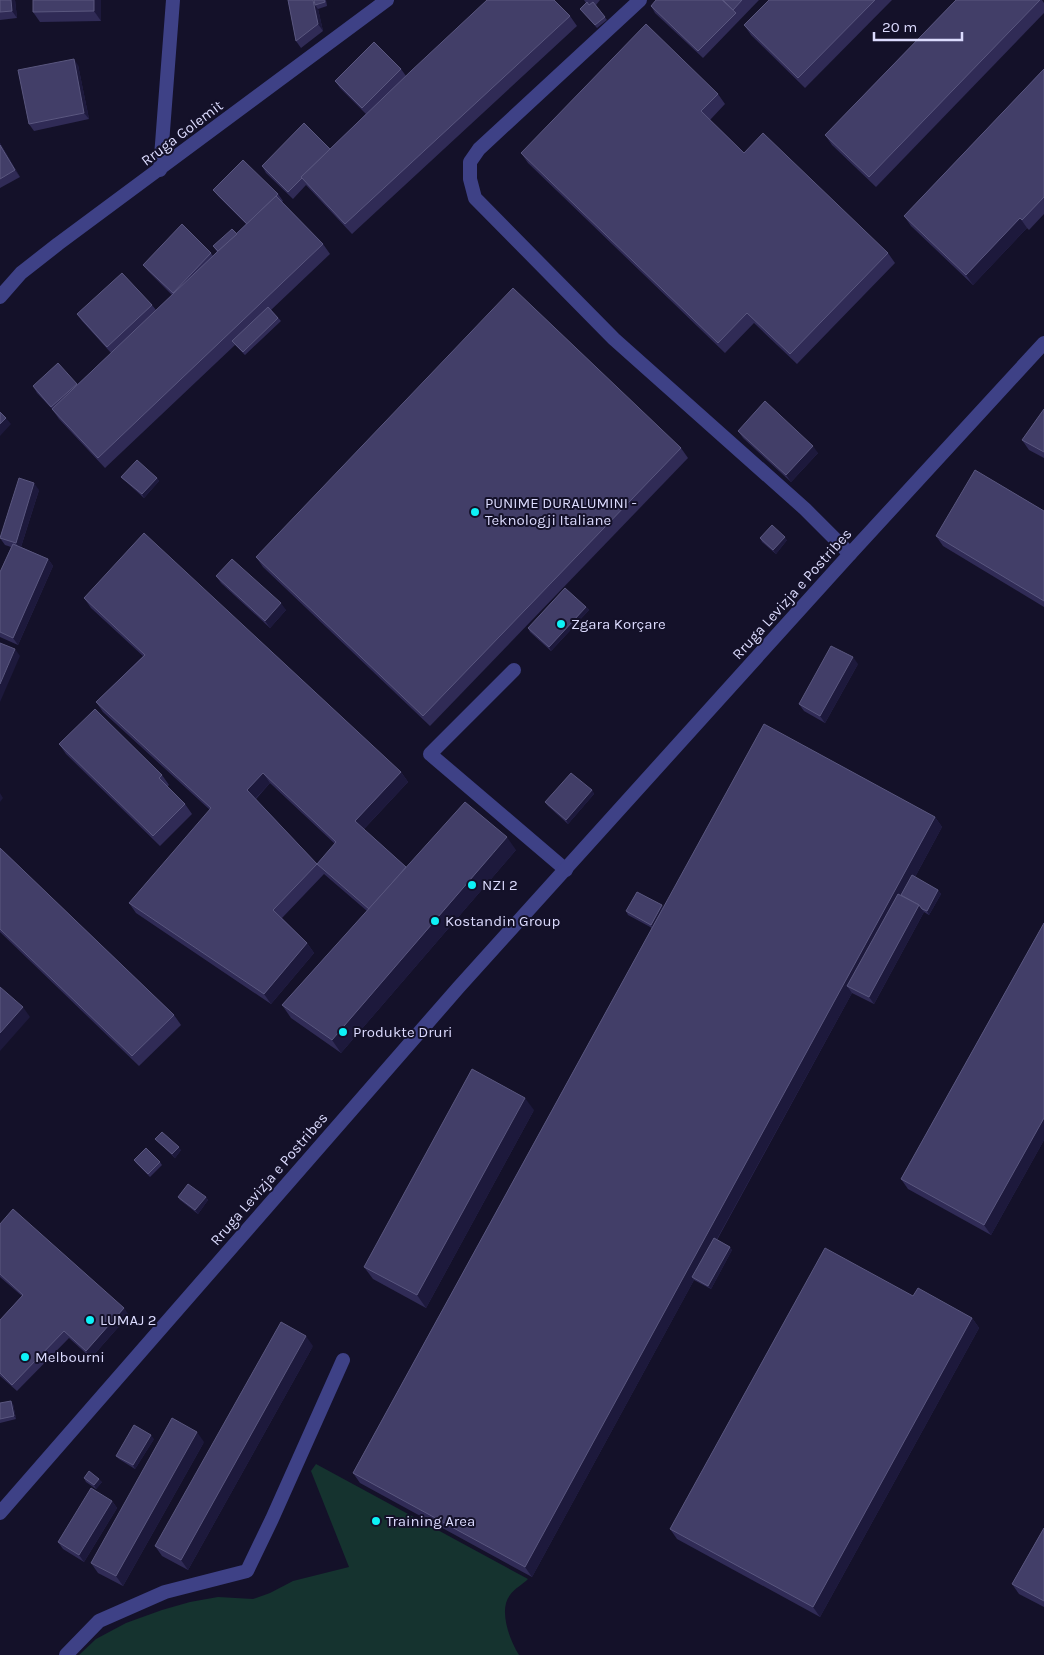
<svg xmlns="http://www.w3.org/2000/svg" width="1044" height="1655" font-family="Karla,sans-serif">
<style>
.green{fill:#15332f}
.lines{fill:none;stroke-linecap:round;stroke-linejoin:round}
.service{stroke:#3e4186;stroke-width:14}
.minor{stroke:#3e4186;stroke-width:14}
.tertiary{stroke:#3e4186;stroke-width:14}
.wall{fill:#302b56;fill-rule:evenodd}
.shaded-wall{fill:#1d193c}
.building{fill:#423e68;stroke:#5a577f;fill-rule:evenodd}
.poi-dot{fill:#0df2f7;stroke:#141129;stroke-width:2}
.labels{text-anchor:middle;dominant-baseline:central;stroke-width:4;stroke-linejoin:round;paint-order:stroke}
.street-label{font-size:15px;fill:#dcdbfe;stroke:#141129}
.poi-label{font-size:15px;fill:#dcdbfe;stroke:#141129;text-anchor:start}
</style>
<rect width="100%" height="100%" fill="#141129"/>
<path class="green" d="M316,1464l212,115c-5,5 -14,10 -18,16 -12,15 0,46 9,60h-440l17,-16 30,-16 36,-13 28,-8 28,-5 35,2 17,-6 23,-12 56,-14 -38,-96z"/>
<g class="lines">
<g class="service">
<polyline points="640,0 479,149 470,162 470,179 475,198 614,339 805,509 850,554"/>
<polyline points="514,670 430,754 566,870"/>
<polyline points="66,1655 99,1621 165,1592 247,1571 272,1519 343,1360"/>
</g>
<g class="minor">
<polyline points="160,170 173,0"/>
<polyline points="0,297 21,273 58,244 387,0"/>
</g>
<polyline class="tertiary" points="0,1513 458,988 850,554 1044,343"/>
</g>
<g class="wall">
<polygon points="0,0 15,0 17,18 0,20"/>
<polygon points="33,0 101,0 101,21 40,22 33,12"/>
<polygon points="288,0 326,0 327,6 318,9 323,31 301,48 296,41"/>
<polygon points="584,0 600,0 596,5 607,20 597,28 580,9 586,3"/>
<polygon points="656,0 759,0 703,58 655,13 651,6"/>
<polygon points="769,0 892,0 805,88 751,35 744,25"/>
<polygon points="956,0 1042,0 1044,3 1044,13 876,187 832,145 825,135"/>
<polygon points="570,16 577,26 352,234 306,185 293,199 266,173 262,166 330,149 366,114 340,88 335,81 401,69 406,76"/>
<polygon points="78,65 89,119 34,131 29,124"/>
<polygon points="1044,69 1044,214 1029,230 1027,228 973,285 911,226 904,216"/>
<polygon points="718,94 725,104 710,120 744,153 888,253 895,263 797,364 754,323 725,353 528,163 521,153"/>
<polygon points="0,143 20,177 0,188"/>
<polygon points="213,190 278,194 283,201 282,202 323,244 330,254 271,310 281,321 245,355 235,345 105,468 59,419 52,409 37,393 33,386 77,385 111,353 82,321 77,314 152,305 156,310 172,295 148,271 143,265 211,253 213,256 217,252 213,246 237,234 246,224 218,196"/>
<polygon points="1044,409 1044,458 1029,450 1022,440"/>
<polygon points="738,431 818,453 791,482 743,438"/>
<polygon points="681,448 688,458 430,726 263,567 256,557"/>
<polygon points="121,477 157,478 159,481 144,498 124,480"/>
<polygon points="39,490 21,547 48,559 53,566 18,645 0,637 0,572 11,547 5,545 0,538"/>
<polygon points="1044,511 1044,607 943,546 936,536"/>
<polygon points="760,538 787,540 776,554 762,542"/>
<polygon points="216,576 286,610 270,628 221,583"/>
<path d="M84,598l317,174 7,10 -44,47 42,38 110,-17 -175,203 -50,-35 -9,-13 85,-94 -43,-37 -42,44 25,25 7,10 -43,51 -135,-91 -7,-10 81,-93 -107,-98 -7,-10 47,-46 -52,-48zM270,783l65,61 -18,20 -61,-65z"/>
<polygon points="586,607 589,610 551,651 530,632 528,628"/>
<polygon points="858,664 825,723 804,711 799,704"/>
<polygon points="59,744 162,775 169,785 167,787 185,804 192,814 160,846 66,754"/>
<polygon points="592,790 594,794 568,824 548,806 545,802"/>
<polygon points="935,817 942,827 915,877 938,890 941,894 929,915 924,912 874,1004 852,993 717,1240 732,1250 711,1289 694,1280 532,1577 360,1483 353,1473 652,928 628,915 626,911 663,908"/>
<polygon points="0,848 174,1015 181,1025 139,1066 0,932"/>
<polygon points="1044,923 1044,1140 991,1235 908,1189 901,1179"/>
<polygon points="534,1110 426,1308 373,1279 364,1267"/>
<polygon points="155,1139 181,1150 175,1158 158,1142"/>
<polygon points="134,1160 160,1162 162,1165 150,1177 136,1163"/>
<polygon points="178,1197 206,1197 208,1200 198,1214 180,1200"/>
<polygon points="0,1224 129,1315 91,1358 69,1338 17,1391 0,1376 0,1320 22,1296 0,1277"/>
<polygon points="913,1296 972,1318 979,1328 820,1617 677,1539 670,1529"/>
<polygon points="313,1346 188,1570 162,1556 155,1546"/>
<polygon points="0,1403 13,1404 16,1419 0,1423"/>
<polygon points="154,1439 135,1469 119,1459 116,1456"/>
<polygon points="204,1442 123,1586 98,1573 91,1563"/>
<polygon points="84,1478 102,1482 96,1489 86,1482"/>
<polygon points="112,1501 117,1508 84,1562 63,1549 58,1542"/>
<polygon points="1044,1528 1044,1607 1019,1594 1012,1584"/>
</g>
<g class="shaded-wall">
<polygon points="11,0 15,0 17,18 12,11"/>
<polygon points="94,0 101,0 101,21 94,11"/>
<polygon points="313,0 316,0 315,5 318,9 323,31 318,24"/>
<polygon points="74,59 78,65 89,119 84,113"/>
<polygon points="0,143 20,177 15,170 0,145"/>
<polygon points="1020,218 1027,228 973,285 966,275"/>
<polygon points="6,418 11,424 0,436 0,424"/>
<polygon points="813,446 818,453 791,482 786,475"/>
<polygon points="157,478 159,481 144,498 142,494"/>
<polygon points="34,483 39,490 20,550 16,543"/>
<polygon points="785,537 787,540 776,554 773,550"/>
<polygon points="48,559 53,566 18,645 13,638"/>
<polygon points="281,603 286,610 270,628 265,621"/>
<polygon points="586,607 589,610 551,651 549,647"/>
<polygon points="15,649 20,656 0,702 0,684"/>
<polygon points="853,657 858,664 825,723 820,716"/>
<polygon points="401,772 408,782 362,831 355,821"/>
<polygon points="263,773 270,783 254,800 247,790"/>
<polygon points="592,790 594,794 568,824 566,820"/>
<polygon points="0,793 3,798 0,802"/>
<polygon points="935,817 942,827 903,899 847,986 852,993 695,1279 692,1277 694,1280 532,1577 525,1567"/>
<polygon points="507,837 516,850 341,1053 332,1040"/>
<polygon points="938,890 941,894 929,915 927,911"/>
<polygon points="662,905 664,909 653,929 651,925"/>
<polygon points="919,905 924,912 874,1004 869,997"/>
<polygon points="307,943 314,953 271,1004 264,994"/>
<polygon points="23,1007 30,1017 0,1051 0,1033"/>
<polygon points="525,1098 534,1110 426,1308 417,1295"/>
<polygon points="1044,1118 1044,1140 991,1235 984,1225"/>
<polygon points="179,1147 181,1150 175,1158 172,1154"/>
<polygon points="206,1197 208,1200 198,1214 195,1210"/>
<polygon points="730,1247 732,1250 711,1289 708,1286"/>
<polygon points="124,1308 129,1315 91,1358 86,1351"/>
<polygon points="972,1318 979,1328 820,1617 813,1607"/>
<polygon points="306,1336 313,1346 188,1570 181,1560"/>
<polygon points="11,1401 13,1404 16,1419 14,1416"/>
<polygon points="197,1432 204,1442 123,1586 116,1576"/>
<polygon points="151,1435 154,1439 135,1469 133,1465"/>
<polygon points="99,1479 102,1482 96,1489 94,1485"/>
<polygon points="112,1501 117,1508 84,1562 79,1555"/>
</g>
<g class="building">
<polygon points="0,0 11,0 12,11 0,12"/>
<polygon points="33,0 94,0 94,11 33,12"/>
<polygon points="288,0 313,0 318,24 296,41"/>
<polygon points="314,0 324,0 325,2 315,5"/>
<polygon points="487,0 554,0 570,16 345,224 301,177 411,71"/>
<polygon points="656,0 722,0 736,13 698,51 651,6"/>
<polygon points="723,0 742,0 733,10"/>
<polygon points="769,0 875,0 798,78 744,25"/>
<polygon points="956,0 1040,0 869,177 825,135"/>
<polygon points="587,2 589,5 593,2 605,17 595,25 580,9"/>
<polygon points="646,24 718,94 701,111 744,153 763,133 888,253 790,354 747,313 718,343 521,153"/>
<polygon points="374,42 401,69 362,108 335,81"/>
<polygon points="74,59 84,113 29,124 18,70"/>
<polygon points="1044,69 1044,197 1022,220 1020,218 966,275 904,216"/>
<polygon points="304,123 330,149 301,177 302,178 288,192 262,166"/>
<polygon points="0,145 15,170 0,179"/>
<polygon points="243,160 278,194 247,224 213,190"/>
<polygon points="276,196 323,244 98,458 52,409"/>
<polygon points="182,224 211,253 173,293 143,265"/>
<polygon points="232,229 237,234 218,251 213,246"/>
<polygon points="122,273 152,305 107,347 77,314"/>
<polygon points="513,288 681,448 423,716 256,557"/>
<polygon points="268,307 278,318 243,352 232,341"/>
<polygon points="58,363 77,384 51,407 33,386"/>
<polygon points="765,401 813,446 786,475 738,431"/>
<polygon points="1044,409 1044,452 1022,440"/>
<polygon points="0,412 6,418 0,424"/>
<polygon points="137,460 157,478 142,494 121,477"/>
<polygon points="975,470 1044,511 1044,601 936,536"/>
<polygon points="19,478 34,483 16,543 0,538"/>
<polygon points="772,525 785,537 773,550 760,538"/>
<path d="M144,533l257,239 -46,49 51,46 -37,42 -52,-45 -44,46 34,33 -43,51 -135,-91 82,-95 -115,-106 49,-47 -61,-57zM263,773l73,69 -19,22 -70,-74z"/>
<polygon points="13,544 48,559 13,638 0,632 0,572"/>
<polygon points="232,559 281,603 265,621 216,576"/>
<polygon points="565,588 586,607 549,647 528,628"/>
<polygon points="0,643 15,649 0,684"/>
<polygon points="831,646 853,657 820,716 799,704"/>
<polygon points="95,709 162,775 159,778 185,804 153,836 59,744"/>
<polygon points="764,724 935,817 525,1567 353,1473"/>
<polygon points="571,773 592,790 566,820 545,802"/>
<polygon points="465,802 507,837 332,1040 282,1005"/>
<polygon points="0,848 174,1015 132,1056 0,929"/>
<polygon points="912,875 938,890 927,911 922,909 919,905 901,895"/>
<polygon points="637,892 662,905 651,925 626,911"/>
<polygon points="898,894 919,905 869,997 847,986"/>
<polygon points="1044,923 1044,1118 984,1225 901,1179"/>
<polygon points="0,987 23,1007 0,1033"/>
<polygon points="472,1069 525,1098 417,1295 364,1267"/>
<polygon points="162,1132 179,1147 172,1154 155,1139"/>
<polygon points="146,1148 160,1162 148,1174 134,1160"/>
<polygon points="188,1184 206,1197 195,1210 178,1197"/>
<polygon points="13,1209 124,1308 86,1351 64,1331 12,1385 0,1373 0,1320 23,1295 0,1274 0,1224"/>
<polygon points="714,1238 730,1247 708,1286 692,1277"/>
<polygon points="825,1248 913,1296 918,1288 972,1318 813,1607 670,1529"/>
<polygon points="281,1322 306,1336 181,1560 155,1546"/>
<polygon points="11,1401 14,1416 0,1419 0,1403"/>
<polygon points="172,1418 197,1432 116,1576 91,1563"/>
<polygon points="134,1425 151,1435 133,1465 116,1456"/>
<polygon points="89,1471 99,1479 94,1485 84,1478"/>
<polygon points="91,1488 112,1501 79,1555 58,1542"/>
<polygon points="1044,1528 1044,1601 1012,1584"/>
</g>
<g class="poi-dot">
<circle cx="475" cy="512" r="5"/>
<circle cx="561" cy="624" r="5"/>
<circle cx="472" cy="885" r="5"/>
<circle cx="435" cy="921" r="5"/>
<circle cx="343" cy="1032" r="5"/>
<circle cx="90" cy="1320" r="5"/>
<circle cx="25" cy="1357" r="5"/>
<circle cx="376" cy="1521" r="5"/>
</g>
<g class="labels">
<g class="street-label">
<text transform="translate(182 133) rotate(-37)">Rruga Golemit</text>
<text transform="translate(792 594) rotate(-48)">Rruga Levizja e Postribes</text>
<text transform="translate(269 1179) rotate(-49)">Rruga Levizja e Postribes</text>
</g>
<g class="poi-label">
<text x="485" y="503">PUNIME DURALUMINI -<tspan x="485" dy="17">Teknologji Italiane</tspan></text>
<text x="571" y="624">Zgara Korçare</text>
<text x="482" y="885">NZI 2</text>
<text x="445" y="921">Kostandin Group</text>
<text x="353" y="1032">Produkte Druri</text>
<text x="100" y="1320">LUMAJ 2</text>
<text x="35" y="1357">Melbourni</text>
<text x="386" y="1521">Training Area</text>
</g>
</g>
<path d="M874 32v8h88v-8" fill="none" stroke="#dcdbfe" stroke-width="2.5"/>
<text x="882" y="32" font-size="15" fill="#dcdbfe" stroke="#141129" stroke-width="4" paint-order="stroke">20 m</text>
</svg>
